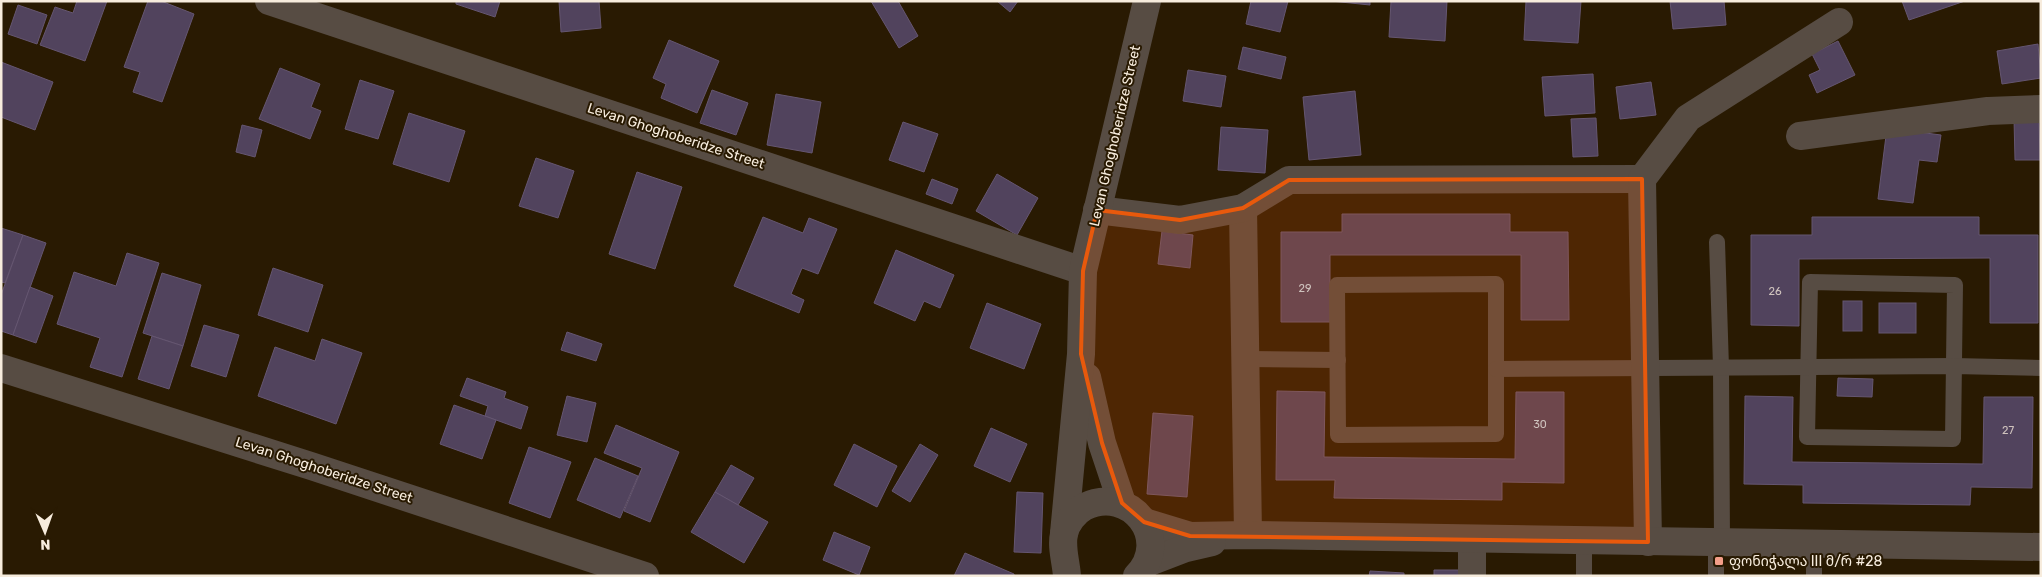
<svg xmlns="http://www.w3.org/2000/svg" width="2042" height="577" font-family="Rubik,'Noto Sans Georgian',sans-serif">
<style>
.building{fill:#51435d;stroke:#655671}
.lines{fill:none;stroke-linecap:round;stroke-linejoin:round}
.service{stroke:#574c43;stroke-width:16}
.minor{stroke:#574c43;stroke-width:28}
.tertiary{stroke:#574c43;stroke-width:28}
.marked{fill:#e8590c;fill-opacity:0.2;stroke:#e8590c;stroke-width:4;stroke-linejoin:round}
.poi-dot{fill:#f49e89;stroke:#291a02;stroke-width:2}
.labels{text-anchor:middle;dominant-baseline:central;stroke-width:4;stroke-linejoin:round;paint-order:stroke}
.number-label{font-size:11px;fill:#cec2bd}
.street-label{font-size:14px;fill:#f7ecdd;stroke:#291a02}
.poi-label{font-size:14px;fill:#f7ecdd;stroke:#291a02;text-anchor:start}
</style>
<rect width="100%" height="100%" fill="#291a02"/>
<g class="building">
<polygon points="77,1 107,1 85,61 40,45 55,7 73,13"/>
<polygon points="148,1 161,1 194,14 162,102 133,92 140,72 124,67"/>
<polygon points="456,1 500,1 495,17 456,4"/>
<polygon points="559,1 599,1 601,28 561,32"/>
<polygon points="871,1 898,1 918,36 899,48"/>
<polygon points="997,1 1018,1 1010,12"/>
<polygon points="1251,1 1288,1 1280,32 1246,24"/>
<polygon points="1331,1 1370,1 1370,5"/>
<polygon points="1391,1 1447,1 1445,41 1389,37"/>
<polygon points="1526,1 1581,1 1578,43 1524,40"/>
<polygon points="1670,1 1724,1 1726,25 1673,29"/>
<polygon points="1902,1 1965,1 1909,20"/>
<polygon points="18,5 47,15 37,44 8,34"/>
<polygon points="669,40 719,61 697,113 661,98 666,84 653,78"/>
<polygon points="1838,41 1855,75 1817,93 1809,75 1820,70 1812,54"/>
<polygon points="2038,44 2041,78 2002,84 1997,51"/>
<polygon points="1243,47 1286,57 1281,79 1238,69"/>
<polygon points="1,62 53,82 35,130 1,117"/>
<polygon points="280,68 320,84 311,107 321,111 310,139 259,119"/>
<polygon points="1188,70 1226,76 1221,107 1183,101"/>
<polygon points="1593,74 1595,113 1545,116 1542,77"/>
<polygon points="360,80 394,91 378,139 345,129"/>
<polygon points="1651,82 1656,115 1620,119 1616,87"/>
<polygon points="712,90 748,103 736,135 700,123"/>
<polygon points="1355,91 1361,155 1309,160 1303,97"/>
<polygon points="776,94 821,102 812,153 767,145"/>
<polygon points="409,113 465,131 449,182 393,164"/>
<polygon points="1596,118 1598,156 1573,157 1571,119"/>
<polygon points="2014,119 2039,119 2040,160 2015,160"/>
<polygon points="903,122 938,134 924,172 889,160"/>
<polygon points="242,125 262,130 255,157 236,152"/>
<polygon points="1221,127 1268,130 1265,173 1218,170"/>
<polygon points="1887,128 1941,135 1937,162 1919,160 1913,203 1878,199"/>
<polygon points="536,158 574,171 558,218 519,206"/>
<polygon points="637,172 682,187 655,269 609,254"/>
<polygon points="997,174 1038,198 1017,235 976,211"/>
<polygon points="932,179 958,189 952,204 926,194"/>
<polygon points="1342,214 1510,214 1510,232 1568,232 1569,320 1521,320 1521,255 1330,255 1330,322 1281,322 1281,232 1342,232"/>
<polygon points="763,217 803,233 809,218 837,229 818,274 802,268 791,294 804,300 799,313 734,286"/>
<polygon points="1812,217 1979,217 1979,235 2038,235 2038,323 1990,323 1990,258 1799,259 1799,326 1751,325 1751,235 1812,235"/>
<polygon points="1,228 23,235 5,283 1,282"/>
<polygon points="1162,231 1193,235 1190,268 1158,264"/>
<polygon points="23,235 46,243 13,335 1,331 1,295"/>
<polygon points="896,250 954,275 940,308 924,301 915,321 874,303"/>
<polygon points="127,253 159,263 122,377 90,367 100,338 57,324 74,272 116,286"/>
<polygon points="273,268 323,285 308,332 258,315"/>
<polygon points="162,273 201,285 183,346 143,333"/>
<polygon points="30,287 53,296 36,343 13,335"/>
<rect x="1843" y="301" width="19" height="30"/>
<polygon points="987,303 1041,324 1024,369 970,348"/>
<rect x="1879" y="303" width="37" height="30"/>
<polygon points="204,325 239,335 226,377 191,366"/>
<polygon points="567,332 602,344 596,361 561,350"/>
<polygon points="152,336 183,346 169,389 138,379"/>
<polygon points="322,339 362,353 336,424 258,396 275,347 315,361"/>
<polygon points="467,378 506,392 504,398 528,407 521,429 485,416 488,406 460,396"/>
<polygon points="1838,378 1873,379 1872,397 1837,396"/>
<polygon points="1277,391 1325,392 1324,457 1515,459 1516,392 1564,392 1564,483 1502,482 1502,500 1334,498 1335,480 1276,480"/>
<polygon points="567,396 596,403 587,442 557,435"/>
<polygon points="1745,396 1793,397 1792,462 1983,464 1984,397 2033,397 2032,488 1971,487 1970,505 1803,503 1803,485 1744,484"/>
<polygon points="454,405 496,420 482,459 440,444"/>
<polygon points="1153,413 1193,416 1187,497 1147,494"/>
<polygon points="616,425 679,452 650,522 624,511 642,468 604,453"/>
<polygon points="991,428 1027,444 1010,482 974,466"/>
<polygon points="854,444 897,466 877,507 834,485"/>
<polygon points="920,444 938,455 910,502 892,491"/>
<polygon points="529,447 571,462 550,518 509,503"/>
<polygon points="595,458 638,476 620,518 577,500"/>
<polygon points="731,465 754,478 738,505 715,492"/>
<polygon points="715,492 768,522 744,563 691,532"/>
<polygon points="1017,492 1043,493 1041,553 1014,552"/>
<polygon points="834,532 870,547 859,575 823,560"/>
<polygon points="965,553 1014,574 1014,576 954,576"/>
<polygon points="1434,570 1462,570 1461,576 1434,576"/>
<polygon points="1370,571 1404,573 1404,576 1369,576"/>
</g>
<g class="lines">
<g class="service">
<polyline points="1717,242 1721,367 1722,543"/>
<polygon points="1810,282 1955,285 1953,439 1807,437"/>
<polygon points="1496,284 1496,434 1338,435 1337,285"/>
<polyline points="1246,359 1338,360"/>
<polyline points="1496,369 1954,366 2041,368"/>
<polyline points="1814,545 1814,576"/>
<polyline points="1584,576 1584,541"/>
<polyline points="1716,576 1716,543"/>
</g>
<g class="minor">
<polyline points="269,1 1083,271"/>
<polyline points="1800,136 1988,111 2041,109"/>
<polyline points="1243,208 1248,535"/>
<polyline points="1097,210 1180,220 1243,208 1289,180 1642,179"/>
<polyline points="1,368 311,466 645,576"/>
<polyline points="1087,377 1102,443 1122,503"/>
<polyline points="1064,533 1081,354 1083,271 1147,1"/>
<polyline points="1648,542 1642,179 1688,118 1839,22"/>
<polyline points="1472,576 1472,539"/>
</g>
<g class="tertiary">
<polyline points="1144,522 1190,536 1248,535 2041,547"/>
<polyline points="1147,563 1186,548 1212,542"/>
<path d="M1067,576c-1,-14 -6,-29 -3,-42 2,-11 11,-22 20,-27 46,-23 89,32 53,69"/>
</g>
</g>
<path class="marked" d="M1642,179l6,363 -458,-6 -46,-14 -22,-19 -20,-60 -21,-89 2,-83 14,-61 83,10 63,-12 46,-28z"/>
<rect class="poi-dot" x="1714" y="556" width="10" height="10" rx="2.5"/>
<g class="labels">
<g class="number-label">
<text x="1305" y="288">29</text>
<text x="1775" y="291">26</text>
<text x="1540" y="424">30</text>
<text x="2008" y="430">27</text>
</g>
<g class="street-label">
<text transform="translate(676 136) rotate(18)">Levan Ghoghoberidze Street</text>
<text transform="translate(1115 136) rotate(-77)">Levan Ghoghoberidze Street</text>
<text transform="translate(324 470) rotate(18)">Levan Ghoghoberidze Street</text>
</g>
<g class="poi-label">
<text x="1729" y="561">ფონიჭალა III მ/რ #28</text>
</g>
</g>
<rect width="2042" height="577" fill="none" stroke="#f7ecdd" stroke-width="5"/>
<g transform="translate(45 532) rotate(178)" stroke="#291a02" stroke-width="4" paint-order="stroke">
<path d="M0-4L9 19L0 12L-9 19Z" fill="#f7ecdd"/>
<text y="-8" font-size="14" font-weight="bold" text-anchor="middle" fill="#f7ecdd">N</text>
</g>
</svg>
